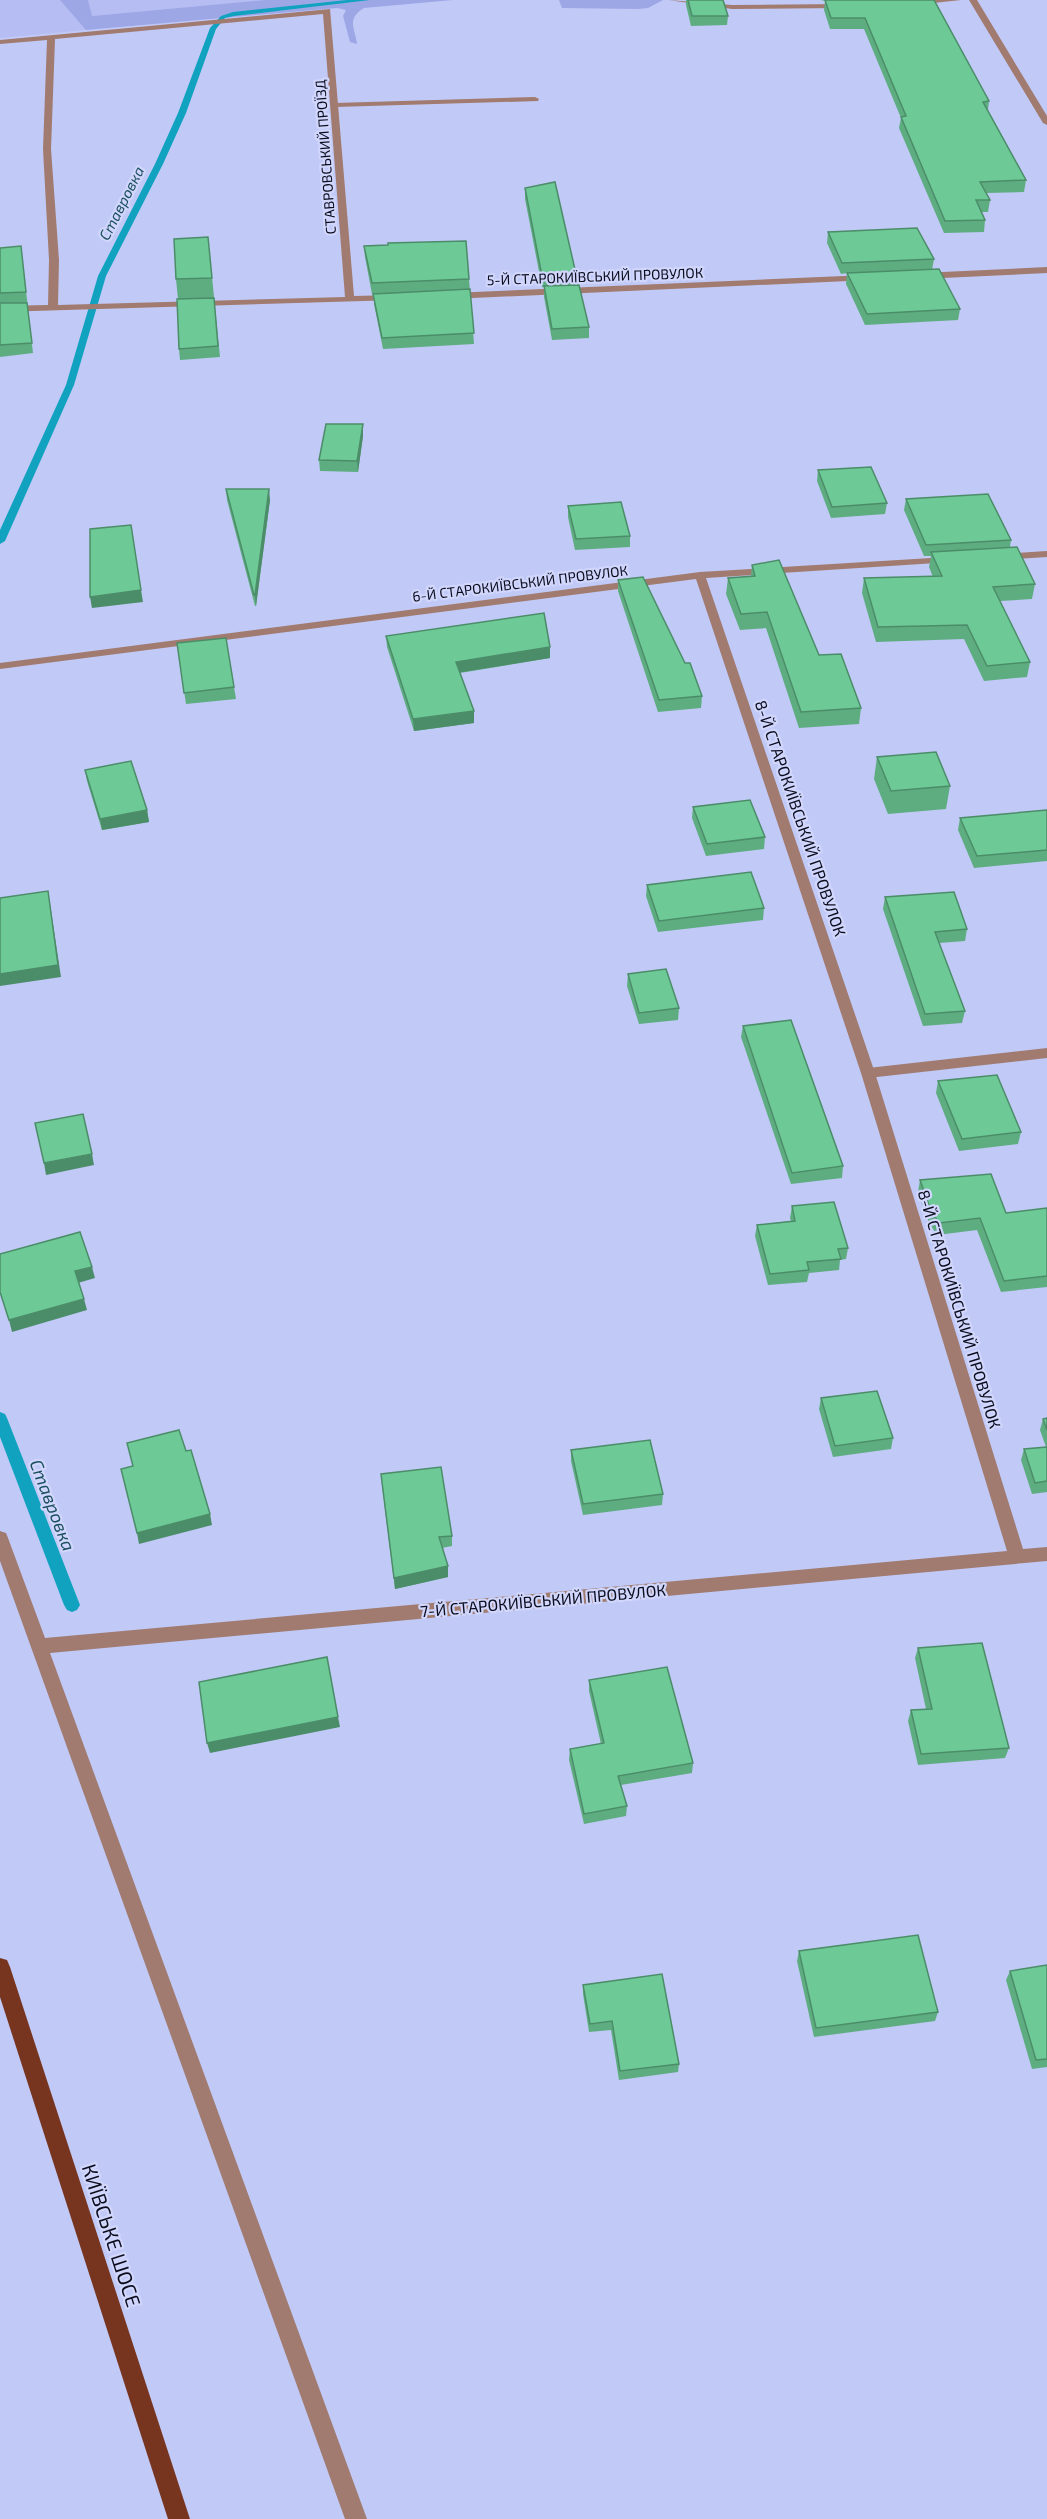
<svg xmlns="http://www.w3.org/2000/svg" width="1047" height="2519" font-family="'Exo 2',sans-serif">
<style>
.built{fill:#b6bdf2}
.green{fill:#9ea7e6}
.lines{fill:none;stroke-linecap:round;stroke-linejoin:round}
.stream{fill:#11a2c0;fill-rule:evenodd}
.service{fill:#a17b6f;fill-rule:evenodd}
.minor{fill:#a17b6f;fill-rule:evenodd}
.tertiary{fill:#a17b6f;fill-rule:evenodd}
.primary{fill:#773520;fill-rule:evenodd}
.wall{fill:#5ead81}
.shaded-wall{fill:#4c8d69}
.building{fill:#6dc996;stroke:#4c8d69;stroke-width:1.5}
.labels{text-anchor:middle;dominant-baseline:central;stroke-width:4.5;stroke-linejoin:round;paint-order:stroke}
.far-street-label{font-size:14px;fill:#0b0c1c;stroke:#d0d6fc}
.far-water-label{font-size:15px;font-style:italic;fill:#1c4f5d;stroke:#d0d6fc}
.street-label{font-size:16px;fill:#0b0c1c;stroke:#d0d6fc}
.water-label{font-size:18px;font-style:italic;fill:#1c4f5d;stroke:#d0d6fc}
.near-street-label{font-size:20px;fill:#0b0c1c;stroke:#d0d6fc}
</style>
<rect width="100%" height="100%" fill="#c1c9f7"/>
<polygon class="built" points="0,0 265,0 92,16 86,30 0,38"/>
<g class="green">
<path d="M60,0h28l4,16 173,-16h188l-89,8c-18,11 -9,20 -7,36l-7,-2 -7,-26 3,-6 -9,-2 -251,22z"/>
<polygon points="559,0 663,0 648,8 638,9 562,8"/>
</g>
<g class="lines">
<g class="stream">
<polygon points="347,0 370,0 234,16 225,18 216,29 186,113 163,164 106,276 74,385 5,541 0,544 0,530 66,385 98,276 155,164 178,113 210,28 221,16 233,12"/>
<polygon points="0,1412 5,1414 7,1418 80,1605 77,1610 72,1612 67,1610 64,1605 0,1437"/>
</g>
<g class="service">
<polygon points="668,0 732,5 843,4 847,6 843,8 732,9"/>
<polygon points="925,0 961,0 915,5 911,3"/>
<polygon points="535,97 539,99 538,101 335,107 331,105 335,103"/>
<polygon points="1047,1048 1047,1058 868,1078 861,1073 868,1068"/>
</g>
<g class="minor">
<path d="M330,9l24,287 40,-1 5,3 -2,2 -397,12v-6l48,-1 1,-45 -6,-111 4,-109 -47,4v-4zM323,14l22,283 -287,8 1,-45 -8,-111 4,-110z"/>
<polygon points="1047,267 1047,273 921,279 916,276 921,273"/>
<polygon points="867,275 872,278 870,280 451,299 446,296 451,293"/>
<polygon points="1047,551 1047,557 1002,560 997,557 1002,554"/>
<polygon points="948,557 953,560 952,562 706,578 875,1073 1023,1549 1047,1547 1047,1561 50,1653 367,2519 345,2519 0,1561 0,1531 6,1533 8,1538 45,1638 1007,1551 861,1073 696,579 0,669 0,663 700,572"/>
</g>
<polygon class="tertiary" points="969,0 977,0 1047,116 1047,125 1043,123"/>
<polygon class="primary" points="0,1958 7,1960 10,1967 190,2519 168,2519 0,1997"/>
</g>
<g class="wall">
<polygon points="686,0 721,0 728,16 727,25 691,26 686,5"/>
<polygon points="821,0 934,0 989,101 988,110 1026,180 1024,192 986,193 990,200 988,212 982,212 985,220 984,232 944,233 899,128 901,118 864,29 830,29 824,10 825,1"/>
<polygon points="525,188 576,274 576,285 589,327 589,338 552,340 544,297 544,287 542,287 525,199"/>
<polygon points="828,232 934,259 932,270 960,309 958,320 865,325 846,284 847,273 841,274 827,243"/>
<polygon points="208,237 220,357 180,360 179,349 178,299 176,279"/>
<polygon points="21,246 33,353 0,357 0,248"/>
<polygon points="364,246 469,279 474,344 383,349 374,304 374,294 372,294 365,257"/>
<polygon points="363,424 363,436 358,472 320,471 319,460"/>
<polygon points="818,470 887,503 885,514 831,518 817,481"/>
<polygon points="226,489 270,500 256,606 255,606 227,500"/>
<polygon points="906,499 1011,540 1010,547 1035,584 1032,599 1000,601 1030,662 1027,677 984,681 964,639 876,642 862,593 864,578 933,577 929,567 931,556 924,556 904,510"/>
<polygon points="568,506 630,536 630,547 575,550 568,517"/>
<polygon points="752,565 819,655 861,708 859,724 799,728 766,628 740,630 726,594 728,578 751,576"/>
<polygon points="618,580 702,696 701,708 658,712 618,591"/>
<polygon points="386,636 550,647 550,658 460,673 474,711 474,723 414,731 387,647"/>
<polygon points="177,643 234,687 236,699 186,704"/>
<polygon points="877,757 950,786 946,809 888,814 874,779"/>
<polygon points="85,770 147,810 149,822 102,830 87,781"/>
<polygon points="693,807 765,837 764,849 706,856 692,818"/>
<polygon points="1047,810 1047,861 974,868 958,830 960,818"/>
<polygon points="647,885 764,908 763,920 658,932 646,896"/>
<polygon points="885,897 967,929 965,941 939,943 965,1011 962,1023 923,1026 883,909"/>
<polygon points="628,974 679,1008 678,1020 639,1024 627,986"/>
<polygon points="743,1026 843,1166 842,1178 791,1184 741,1037"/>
<polygon points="938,1081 1021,1132 1018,1144 959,1151 936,1093"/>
<polygon points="920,1180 1006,1213 1047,1208 1047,1287 1001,1292 977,1230 937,1235 929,1223 918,1192"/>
<polygon points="792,1206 848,1248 846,1259 840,1260 839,1270 809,1273 807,1282 768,1285 755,1236 757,1225 791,1221 790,1218"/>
<polygon points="821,1398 893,1438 891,1449 833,1457 819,1409"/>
<polygon points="1047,1418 1047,1492 1032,1494 1021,1460 1024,1449 1046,1447 1040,1430 1043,1419"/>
<polygon points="571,1450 663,1494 662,1505 583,1515 571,1461"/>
<polygon points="382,1485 452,1536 452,1546 442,1548 448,1566 448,1577 395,1589"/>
<polygon points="918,1648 1009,1748 1005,1758 918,1765 908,1721 911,1710 926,1709 915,1658"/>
<polygon points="589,1680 693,1763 692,1773 621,1785 627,1806 626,1816 584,1824 569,1760 570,1749 601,1744 589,1691"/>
<polygon points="799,1951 938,2012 935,2021 814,2037 797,1961"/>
<polygon points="1047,1965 1047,2067 1032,2069 1006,1980 1010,1971"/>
<polygon points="583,1985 679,2064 678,2072 619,2080 611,2030 589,2032 583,1994"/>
</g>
<g class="shaded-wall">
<polygon points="363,424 363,436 358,472 357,461"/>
<polygon points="269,489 270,500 256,606 255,595"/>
<polygon points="141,590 143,602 92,608 90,597"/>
<polygon points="550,647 550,658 456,673 456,662"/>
<polygon points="474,711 474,723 414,731 413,719"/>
<polygon points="147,810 149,822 102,830 100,819"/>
<polygon points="48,891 61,977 0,986 0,974"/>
<polygon points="92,1154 94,1165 46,1175 44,1163"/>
<polygon points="92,1267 95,1278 78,1283 75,1271"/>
<polygon points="84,1299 87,1310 12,1332 9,1320"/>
<polygon points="210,1514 212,1525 139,1544 137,1533"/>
<polygon points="448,1566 448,1577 395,1589 394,1578"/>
<polygon points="338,1717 340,1727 210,1753 207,1743"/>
</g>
<g class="building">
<polygon points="688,0 723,0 728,16 692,16"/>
<polygon points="825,0 934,0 989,101 983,102 1026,180 980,182 990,200 976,200 985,220 945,221 901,117 906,116 865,18 831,18"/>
<polygon points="555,182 576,274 542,276 525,188"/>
<polygon points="917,228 934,259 842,263 828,232"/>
<polygon points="208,237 212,278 176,279 174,239"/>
<polygon points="466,241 469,279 372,283 364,246 388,245 388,243"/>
<polygon points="21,246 26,292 0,293 0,248"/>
<polygon points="939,269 960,309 867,314 847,273"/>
<polygon points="579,285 589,327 552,329 544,286"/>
<polygon points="470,289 474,333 382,338 373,294"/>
<polygon points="214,298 218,346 179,349 177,299"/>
<polygon points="0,303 27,303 32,343 0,345"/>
<polygon points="326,424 363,424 357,461 319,460"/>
<polygon points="871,467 887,503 832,507 818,470"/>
<polygon points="226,489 269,489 255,595 254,595"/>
<polygon points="988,494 1011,540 926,545 906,499"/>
<polygon points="621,502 630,536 576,539 568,506"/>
<polygon points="131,525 141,590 90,597 90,529"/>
<polygon points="1017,547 1035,584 993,587 1030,662 987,666 967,625 878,627 864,578 942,576 931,552"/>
<polygon points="779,560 819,655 841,654 861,708 801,712 767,612 741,614 728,578 755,576 752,565"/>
<polygon points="643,577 685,663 690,663 702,696 659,700 618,580"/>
<polygon points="544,613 550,647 456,662 474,711 413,719 386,636"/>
<polygon points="226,638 234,687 184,693 177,643"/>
<polygon points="936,752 950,786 891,791 877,757"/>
<polygon points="131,761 147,810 100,819 85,770"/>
<polygon points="750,800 765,837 707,844 693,807"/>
<polygon points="1047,810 1047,850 977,856 960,818"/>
<polygon points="751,872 764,908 659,921 647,885"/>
<polygon points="48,891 58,965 0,974 0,898"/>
<polygon points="954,892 967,929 935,932 965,1011 925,1014 885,897"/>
<polygon points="666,969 679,1008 639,1013 628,974"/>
<polygon points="791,1020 843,1166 792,1173 743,1026"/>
<polygon points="997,1075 1021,1132 962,1139 938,1081"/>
<polygon points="83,1114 92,1154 44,1163 35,1123"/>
<polygon points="991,1174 1006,1213 1047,1208 1047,1276 1004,1281 980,1218 939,1223 931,1211 920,1180"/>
<polygon points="834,1202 848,1248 838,1249 841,1259 807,1262 809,1270 770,1274 757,1225 795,1221 792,1206"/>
<polygon points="80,1232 92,1267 75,1271 84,1299 9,1320 0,1292 0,1254"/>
<polygon points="877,1391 893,1438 835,1446 821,1398"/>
<polygon points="1047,1418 1047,1430 1043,1419"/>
<polygon points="179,1430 186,1451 191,1450 210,1514 137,1533 121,1469 133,1466 127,1443"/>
<polygon points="650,1440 663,1494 583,1504 571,1450"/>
<polygon points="1047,1447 1047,1481 1035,1483 1024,1449"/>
<polygon points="441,1467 452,1536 439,1537 448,1566 394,1578 381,1474"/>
<polygon points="982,1643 1009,1748 921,1754 911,1710 932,1709 918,1648"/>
<polygon points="327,1657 338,1717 207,1743 199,1682"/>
<polygon points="667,1667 693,1763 618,1776 627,1806 584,1814 570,1749 604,1743 589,1680"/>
<polygon points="918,1935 938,2012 816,2028 799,1951"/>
<polygon points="1047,1965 1047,2059 1036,2060 1010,1971"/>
<polygon points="662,1974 679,2064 620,2071 612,2021 590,2024 583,1985"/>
</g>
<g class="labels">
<g class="far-street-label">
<text transform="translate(325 157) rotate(-94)">СТАВРОВСЬКИЙ ПРОЇЗД</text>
<text transform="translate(595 276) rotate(-2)">5-Й СТАРОКИЇВСЬКИЙ ПРОВУЛОК</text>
<text transform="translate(520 583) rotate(-7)">6-Й СТАРОКИЇВСЬКИЙ ПРОВУЛОК</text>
</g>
<g class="far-water-label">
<text transform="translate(121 203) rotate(-63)">Ставровка</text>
</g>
<g class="street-label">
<text transform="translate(801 818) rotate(71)">8-Й СТАРОКИЇВСЬКИЙ ПРОВУЛОК</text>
<text transform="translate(960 1309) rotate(73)">8-Й СТАРОКИЇВСЬКИЙ ПРОВУЛОК</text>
<text transform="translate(543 1600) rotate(-5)">7-Й СТАРОКИЇВСЬКИЙ ПРОВУЛОК</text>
</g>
<g class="water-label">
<text transform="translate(53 1505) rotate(69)">Ставровка</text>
</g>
<g class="near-street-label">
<text transform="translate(112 2235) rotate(72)">КИЇВСЬКЕ ШОСЕ</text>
</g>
</g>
</svg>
